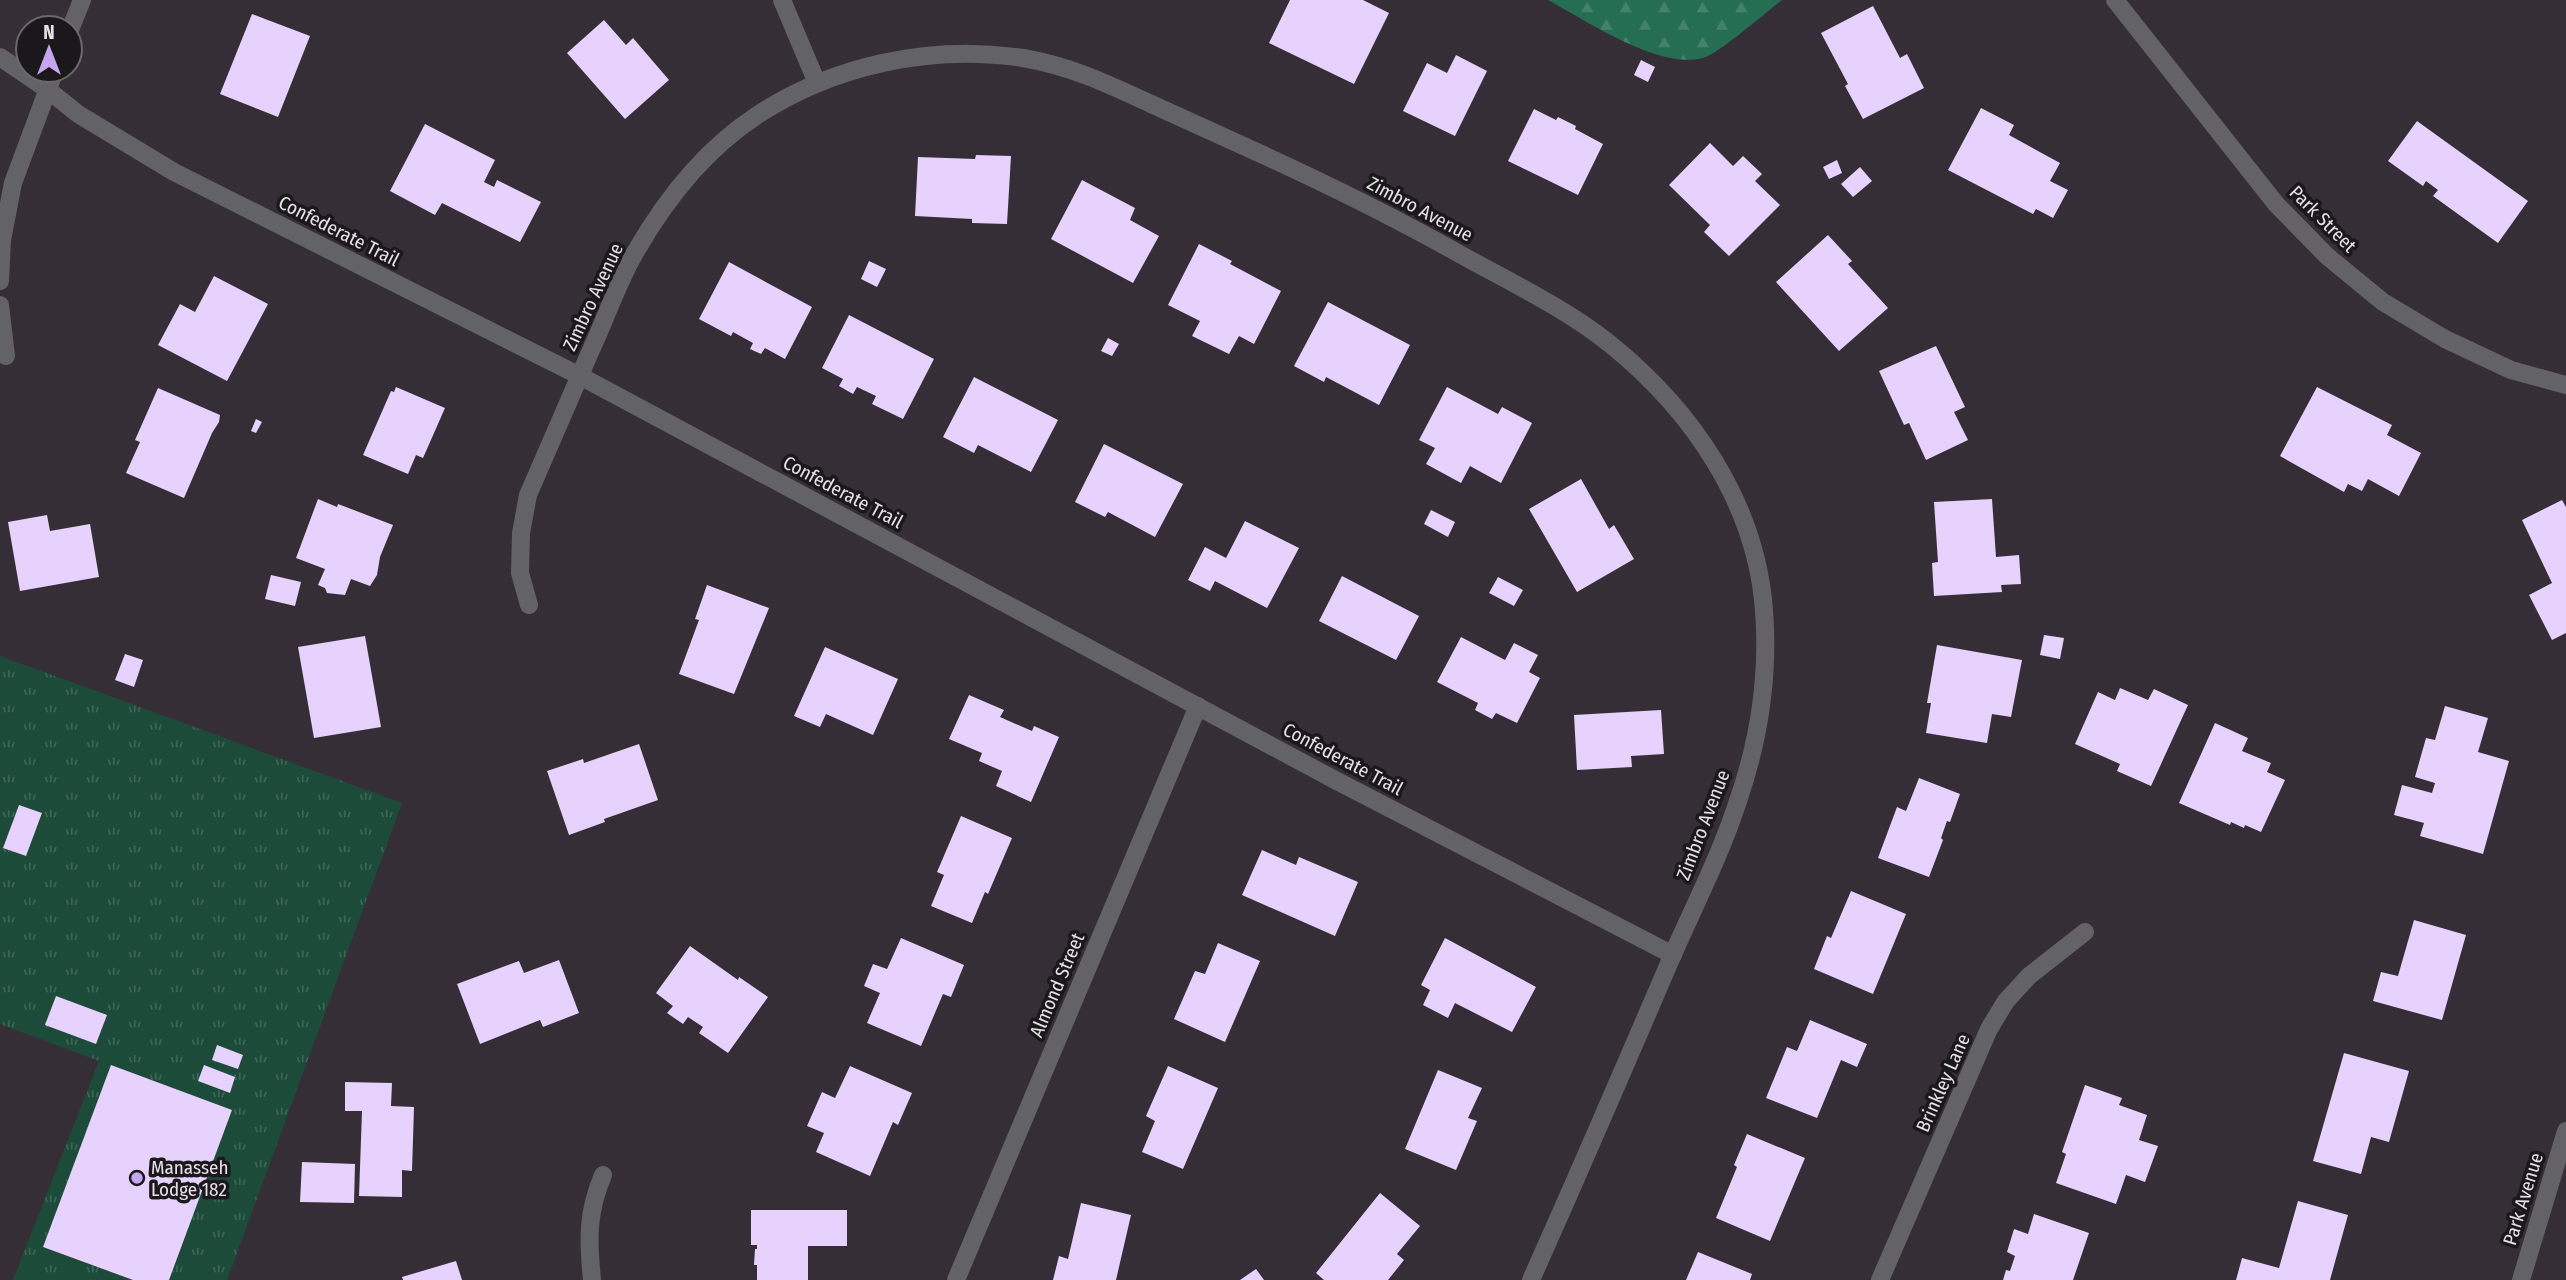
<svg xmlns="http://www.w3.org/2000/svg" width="2566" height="1280" font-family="'Fira Sans Condensed',sans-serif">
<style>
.grass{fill:url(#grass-tufts);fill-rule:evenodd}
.forest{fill:url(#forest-firs)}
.building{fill:#e7d1fd}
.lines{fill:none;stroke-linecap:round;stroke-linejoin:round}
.minor{stroke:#636267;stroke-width:18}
.poi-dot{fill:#c6a6f0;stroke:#1b181c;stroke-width:2.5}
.labels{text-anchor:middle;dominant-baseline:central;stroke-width:7;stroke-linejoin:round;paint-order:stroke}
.street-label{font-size:19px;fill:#e6e1e7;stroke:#1b181c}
.poi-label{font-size:19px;fill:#e6e1e7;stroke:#1b181c;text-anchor:start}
</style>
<defs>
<pattern id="grass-tufts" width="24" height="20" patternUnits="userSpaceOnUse" patternTransform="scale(1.75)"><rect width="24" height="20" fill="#1c4b39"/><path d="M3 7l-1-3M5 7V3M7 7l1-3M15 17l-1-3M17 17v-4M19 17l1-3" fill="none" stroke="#3d6556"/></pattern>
<pattern id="forest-firs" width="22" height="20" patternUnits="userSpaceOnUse" patternTransform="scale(1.75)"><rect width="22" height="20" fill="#256e53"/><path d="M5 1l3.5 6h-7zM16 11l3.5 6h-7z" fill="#45826c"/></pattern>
</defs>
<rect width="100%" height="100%" fill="#362e37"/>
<path class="grass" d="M0,656l402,147 -175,477h-58l-126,-33 90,33h-120l86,-219 -99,-37zM19,805l23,8 -16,43 -23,-8zM218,1046l25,10 -5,13 -25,-9zM204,1066l31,11 -5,16 -31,-12z"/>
<path class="forest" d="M1548,0h234c-16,12 -62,53 -79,58 -44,12 -116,-37 -155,-58z"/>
<g class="building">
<polygon points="1290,0 1363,0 1389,13 1354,84 1269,43"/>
<polygon points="1873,6 1900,58 1907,54 1924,88 1863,119 1845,86 1848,84 1821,33"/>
<polygon points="252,14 310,36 278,117 220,94"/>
<polygon points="604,20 626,45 633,38 669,80 625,119 567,53"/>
<polygon points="1456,55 1487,71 1455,136 1403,111 1427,63 1447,73"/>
<polygon points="1641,60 1655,67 1648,82 1634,75"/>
<polygon points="1981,108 2014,125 2009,135 2060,163 2050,181 2068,190 2053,218 2036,209 2033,214 1948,170"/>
<polygon points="1534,109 1556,120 1558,117 1576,126 1575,129 1603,144 1578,195 1508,161"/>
<polygon points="2417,121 2528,201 2498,243 2433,196 2438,190 2426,181 2423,186 2388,161"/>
<polygon points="425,124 495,160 484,182 494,187 497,180 541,202 520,242 442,203 435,215 390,191"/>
<polygon points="1710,143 1733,166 1743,156 1762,174 1755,181 1780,205 1729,256 1704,232 1710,225 1669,185"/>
<polygon points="976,155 1011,156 1007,224 972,223 972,219 915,216 918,157 975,159"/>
<polygon points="1837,160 1842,173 1829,179 1823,167"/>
<polygon points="1860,167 1872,181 1853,197 1841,184"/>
<polygon points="1082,180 1135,208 1130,220 1159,236 1133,283 1051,239"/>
<polygon points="1828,235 1852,261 1848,264 1888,308 1839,351 1776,282"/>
<polygon points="1199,244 1232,261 1230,264 1281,291 1254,344 1239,336 1229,354 1192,336 1200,321 1168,305"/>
<polygon points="869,261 886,269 877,287 861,279"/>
<polygon points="729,262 812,307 785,359 765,348 761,354 750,349 753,343 733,332 731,336 699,319"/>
<polygon points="214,276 268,304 227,381 158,345 180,304 195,312"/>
<polygon points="1328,302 1410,345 1379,405 1326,377 1324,382 1294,366"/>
<polygon points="849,315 934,359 903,419 872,404 876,396 857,387 853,394 839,386 843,379 822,368"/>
<polygon points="1108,338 1119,344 1112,356 1101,351"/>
<polygon points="1936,346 1965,407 1954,412 1968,440 1926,460 1909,423 1904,425 1879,371"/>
<polygon points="974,377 1058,420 1031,472 978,445 974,453 943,437"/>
<polygon points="396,387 445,408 423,458 416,455 408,474 363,455 391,391 394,392"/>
<polygon points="1447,387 1498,414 1502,407 1532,423 1501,483 1470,466 1461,483 1426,464 1435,448 1419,440"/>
<polygon points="2317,387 2392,425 2387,435 2421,453 2399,496 2368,479 2362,491 2348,484 2344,492 2280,456"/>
<polygon points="158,388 220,415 219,422 212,433 184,498 126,473 140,442 135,440"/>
<polygon points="256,419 262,422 256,433 251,431"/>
<polygon points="1104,444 1183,484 1155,537 1108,512 1105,517 1075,502"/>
<polygon points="1581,479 1609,529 1614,525 1634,559 1577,592 1529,509"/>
<polygon points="318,499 337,507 338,504 393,525 380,557 377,575 370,586 351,579 345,595 327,593 325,588 318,585 325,569 296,558"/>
<polygon points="1992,499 1996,557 2019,555 2021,584 2001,585 2002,592 1934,596 1932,563 1938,562 1934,502"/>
<polygon points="2562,500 2566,507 2566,633 2552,640 2529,595 2552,583 2522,520"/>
<polygon points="1431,510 1455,522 1448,537 1424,524"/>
<polygon points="47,515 50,531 90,524 99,577 20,591 8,522"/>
<polygon points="1245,521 1299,548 1267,608 1215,581 1210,591 1188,580 1205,547 1226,558"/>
<polygon points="271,575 301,582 295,606 265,599"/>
<polygon points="1342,576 1419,616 1396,660 1319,621"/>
<polygon points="1498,577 1523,590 1514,606 1489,593"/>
<polygon points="707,585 769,608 734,694 679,674 699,620 695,619"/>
<polygon points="2044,635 2064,638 2060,659 2040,655"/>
<polygon points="365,636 381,727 314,738 298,647"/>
<polygon points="1461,637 1505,660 1514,643 1538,655 1529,672 1540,678 1517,723 1496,713 1492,719 1475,710 1478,703 1437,682"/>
<polygon points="1937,645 2022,660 2011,717 1992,714 1987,743 1926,733 1931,703 1927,703"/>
<polygon points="825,647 898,679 873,735 826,714 820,727 794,716"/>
<polygon points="125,654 143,660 134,687 115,680"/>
<polygon points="2120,688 2148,700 2154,689 2188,705 2151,786 2117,771 2120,764 2075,744 2098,692 2115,700"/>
<polygon points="969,695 1004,710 1000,717 1032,731 1034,726 1059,737 1031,802 996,786 1002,771 979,761 982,753 949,739"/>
<polygon points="2445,706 2488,718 2478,752 2509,761 2483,854 2420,836 2424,823 2394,815 2402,785 2432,793 2435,783 2415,777 2426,738 2435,740"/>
<polygon points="1661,710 1664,754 1631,756 1632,767 1577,770 1574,715"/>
<polygon points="2215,723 2248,738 2242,751 2271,763 2267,772 2285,780 2261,832 2245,825 2244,828 2231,822 2230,825 2179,803"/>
<polygon points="639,744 658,800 604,819 605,822 569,835 547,771 583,759 584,763"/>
<polygon points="1919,778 1960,794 1950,822 1947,821 1941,838 1943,840 1929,877 1878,858 1897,807 1906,811"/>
<polygon points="19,805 42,813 26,856 3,848"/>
<polygon points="961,816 1012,838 988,894 985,892 972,923 931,906 944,875 937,872"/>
<polygon points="1262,850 1296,865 1299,857 1358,882 1335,936 1242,895"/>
<polygon points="1851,891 1906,914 1873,994 1814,969 1827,936 1831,938"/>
<polygon points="2414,920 2466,935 2442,1020 2373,1001 2381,972 2398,976"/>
<polygon points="901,938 964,965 951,997 943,994 921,1046 867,1023 880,993 864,986 873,964 887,969"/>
<polygon points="1445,938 1536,987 1512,1032 1455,1003 1448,1018 1423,1005 1430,990 1421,985"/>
<polygon points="1218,943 1260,961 1225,1042 1174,1019 1195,971 1205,974"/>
<polygon points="690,946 738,980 739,977 768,997 728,1053 699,1033 703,1027 688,1017 683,1024 667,1013 673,1006 656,993"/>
<polygon points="559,960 579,1013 543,1027 540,1020 480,1044 457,984 519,961 524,973"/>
<polygon points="56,996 107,1015 96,1044 45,1025"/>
<polygon points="1810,1020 1867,1044 1857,1067 1841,1060 1817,1118 1766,1098 1787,1047 1797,1051"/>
<polygon points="217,1045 243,1055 238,1069 212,1060"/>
<polygon points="2344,1053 2409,1071 2389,1142 2371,1137 2361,1174 2313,1161"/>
<polygon points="111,1065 232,1110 169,1280 133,1280 43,1247"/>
<polygon points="204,1065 235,1077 230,1093 198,1081"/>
<polygon points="850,1066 912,1093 898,1125 893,1122 870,1176 816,1152 824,1133 807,1126 822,1092 835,1098"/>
<polygon points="1168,1066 1218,1088 1183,1169 1142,1152 1155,1121 1146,1116"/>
<polygon points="1438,1070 1482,1088 1468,1118 1477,1121 1456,1170 1405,1149"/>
<polygon points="345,1082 392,1083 391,1106 414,1107 412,1171 402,1170 402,1197 359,1196 362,1111 345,1111"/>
<polygon points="2085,1085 2122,1098 2119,1105 2147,1115 2139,1140 2158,1146 2145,1182 2126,1175 2116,1204 2056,1183 2066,1154 2062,1152"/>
<polygon points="1747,1134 1805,1158 1770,1241 1716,1218 1737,1167 1734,1165"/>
<polygon points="302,1162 355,1164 354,1203 300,1202"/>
<polygon points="1380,1193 1420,1226 1397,1254 1404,1260 1388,1280 1324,1280 1316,1273"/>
<polygon points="2298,1201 2348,1215 2330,1280 2236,1280 2242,1258 2279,1268"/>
<polygon points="1081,1203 1131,1215 1116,1280 1053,1280 1059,1256 1068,1259"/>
<polygon points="751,1210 847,1210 847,1246 808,1246 808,1280 757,1280 757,1265 754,1265 755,1249 757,1249 757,1245 751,1245"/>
<polygon points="2034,1214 2089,1233 2073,1280 2003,1280 2006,1270 2010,1271 2015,1256 2007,1252 2014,1229 2028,1234"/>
<polygon points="1698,1252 1752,1274 1750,1280 1686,1280"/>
<polygon points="456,1261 462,1280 403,1280 402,1277"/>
<polygon points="1256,1269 1264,1280 1240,1280"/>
</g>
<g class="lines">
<g class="minor">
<polyline points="782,0 817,83"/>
<polyline points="2115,0 2276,204 2327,256 2383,302 2445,339 2511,370 2566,385"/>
<polyline points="70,30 82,0"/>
<polyline points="0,57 47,89 78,114 174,172 580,376 1337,781 1673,955"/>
<polyline points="0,281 2,240 13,183 55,70"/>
<polyline points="0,305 6,356"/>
<path d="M529,605l-9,-32 1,-40 7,-38c21,-48 42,-96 63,-145 15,-32 27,-69 45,-99 30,-52 70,-102 120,-135 77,-51 176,-72 267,-58 47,8 83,25 126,45 36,16 73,33 110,50 70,32 139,66 206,104 49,27 101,52 145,87 82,66 146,159 154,266 5,65 -5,130 -26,191 -18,56 -48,113 -71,167 -45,105 -90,209 -136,312"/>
<path d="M592,1280c-4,-40 -5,-67 11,-105"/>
<polyline points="956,1280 1198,706"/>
<polyline points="1880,1280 1989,1029 2006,1001 2029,976 2085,932"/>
<polyline points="2521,1280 2566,1131"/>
</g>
</g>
<circle class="poi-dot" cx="137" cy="1178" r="7"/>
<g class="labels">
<g class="street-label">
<text transform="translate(1420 209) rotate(28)">Zimbro Avenue</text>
<text transform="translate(2323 219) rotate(45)">Park Street</text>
<text transform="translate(339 231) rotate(27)">Confederate Trail</text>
<text transform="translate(593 297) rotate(-65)">Zimbro Avenue</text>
<text transform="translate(843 492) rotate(28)">Confederate Trail</text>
<text transform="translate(1343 759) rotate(28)">Confederate Trail</text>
<text transform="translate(1703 825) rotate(-69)">Zimbro Avenue</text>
<text transform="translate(1057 985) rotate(-67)">Almond Street</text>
<text transform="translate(1943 1083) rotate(-66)">Brinkley Lane</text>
<text transform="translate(2523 1199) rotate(-73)">Park Avenue</text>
</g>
<g class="poi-label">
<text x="151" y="1167">Manasseh<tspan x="151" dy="22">Lodge 182</tspan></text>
</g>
</g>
<g transform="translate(49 49)"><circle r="33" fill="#1b181c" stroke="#6c686d" stroke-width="2"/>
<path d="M0-5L12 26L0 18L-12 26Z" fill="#c6a6f0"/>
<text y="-10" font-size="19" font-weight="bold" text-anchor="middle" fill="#e6e1e7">N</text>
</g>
</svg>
